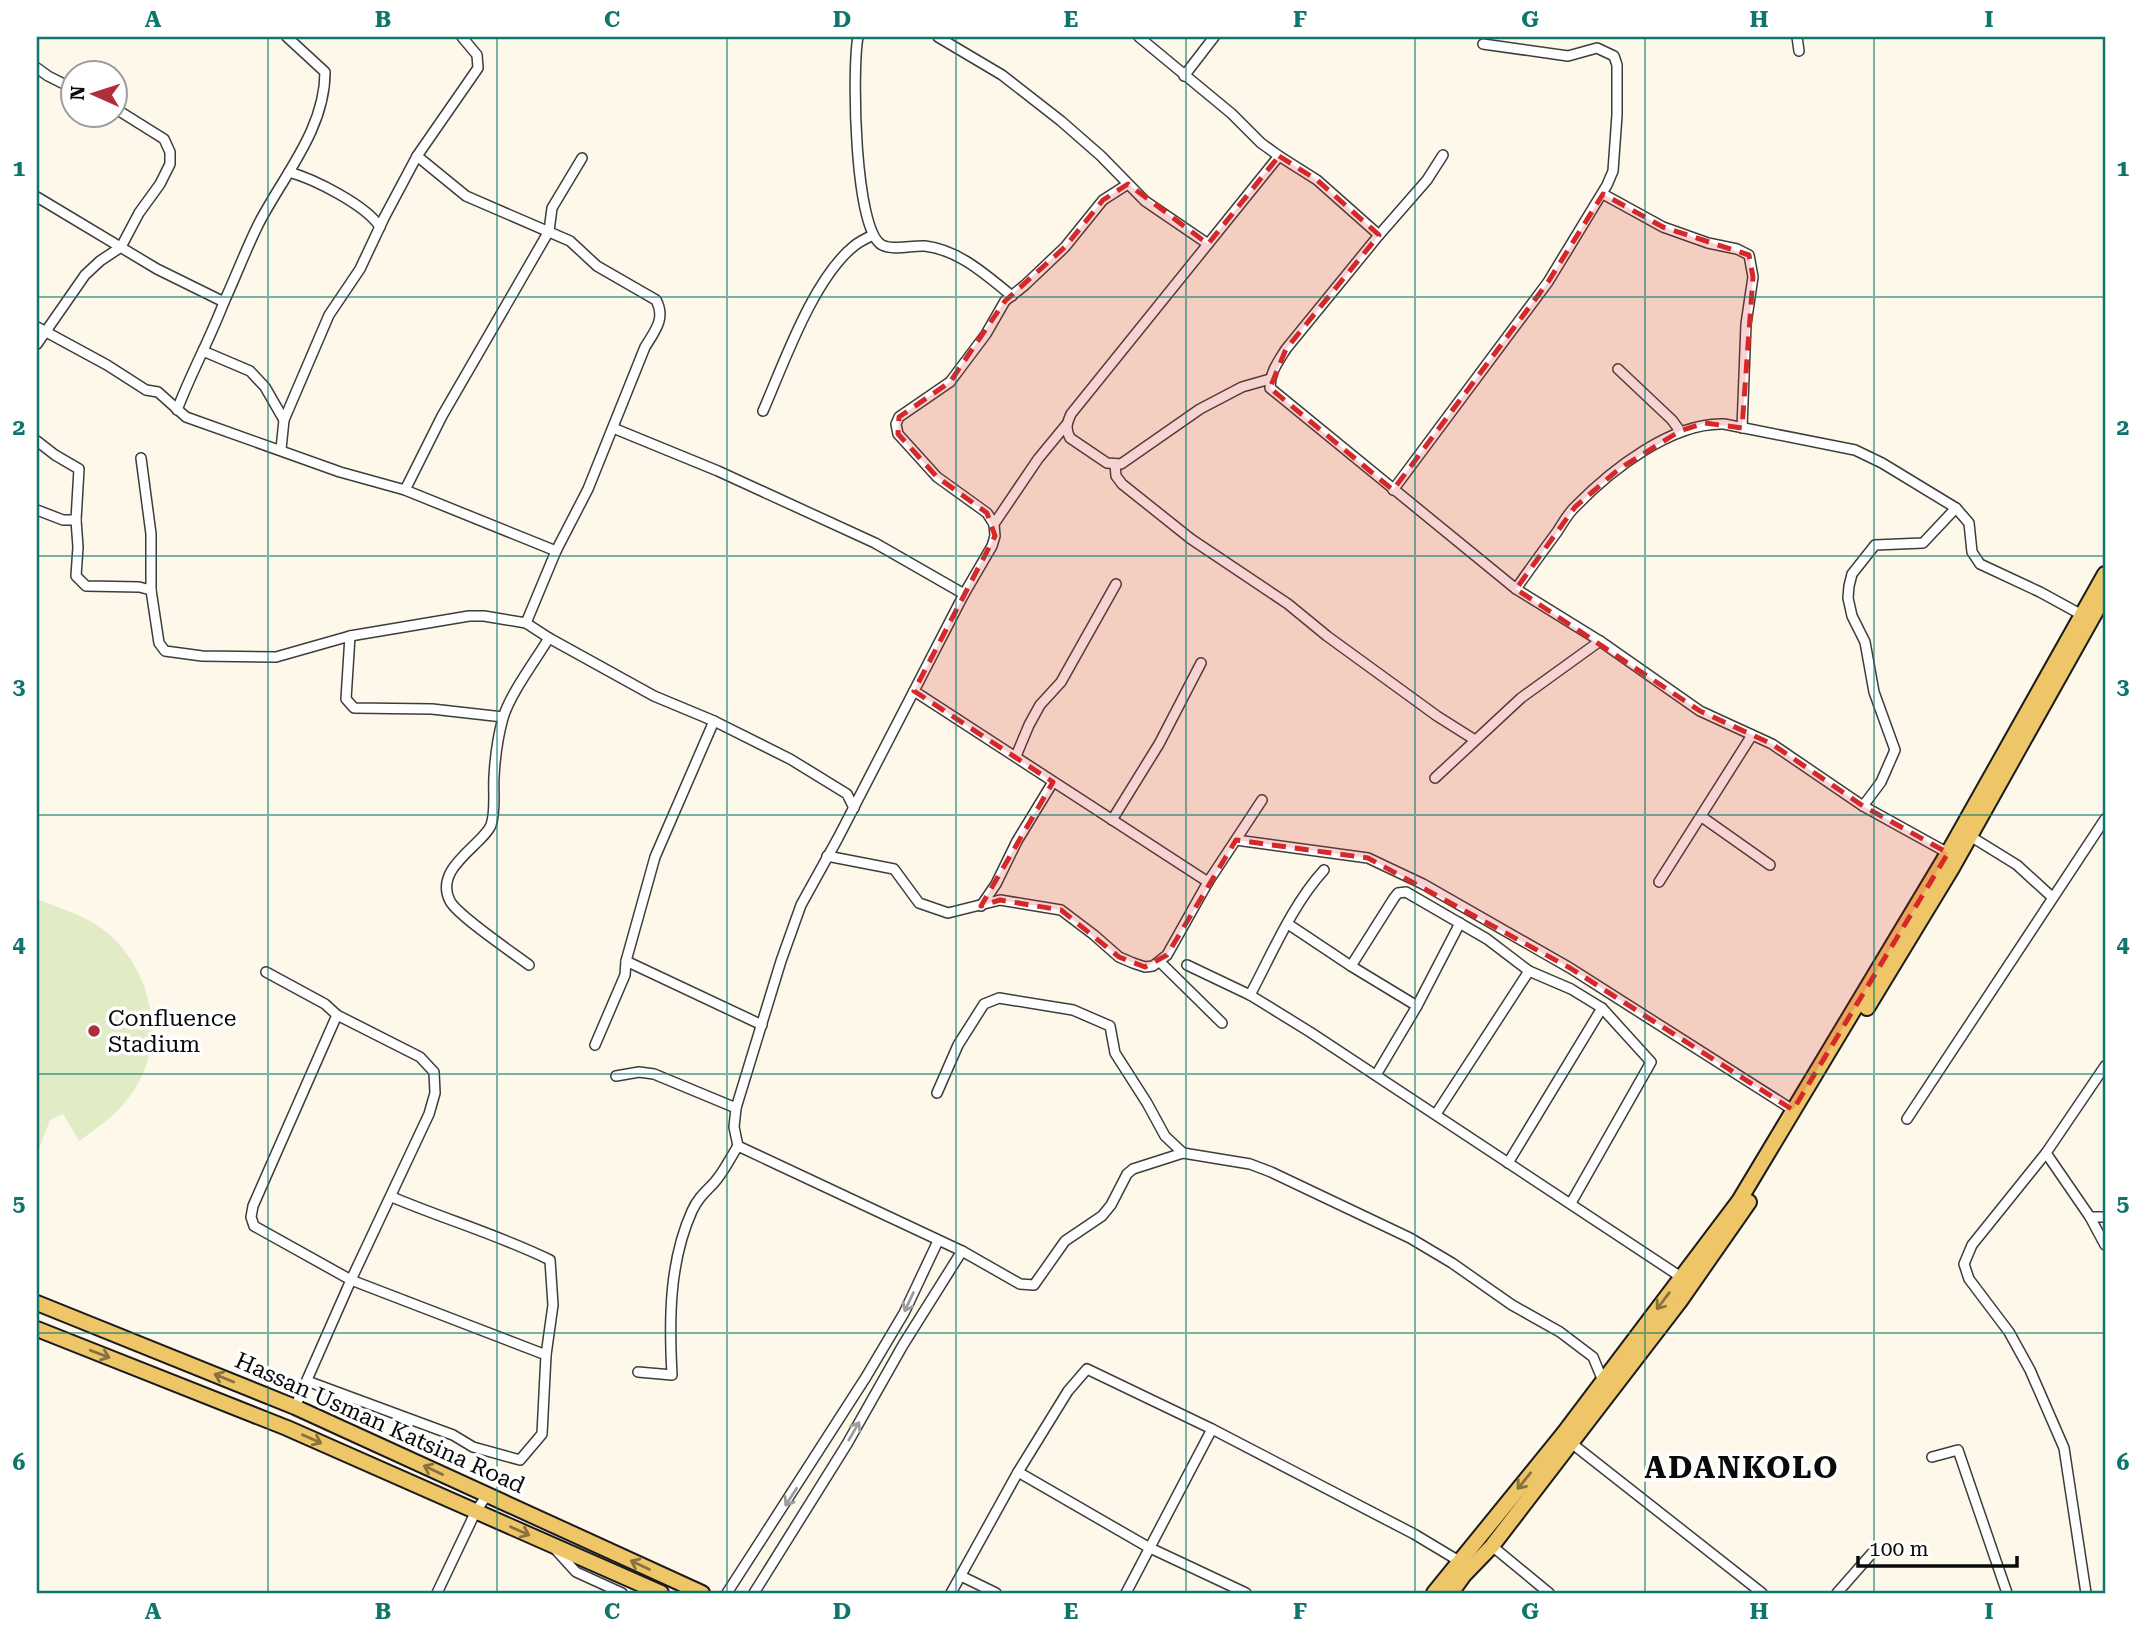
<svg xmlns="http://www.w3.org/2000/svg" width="2142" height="1630" font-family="'Roboto Serif',serif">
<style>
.pitch{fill:#e1ecc7}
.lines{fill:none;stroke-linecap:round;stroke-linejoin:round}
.minor-casing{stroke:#3d3d3d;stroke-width:12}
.primary-casing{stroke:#1b1b1b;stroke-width:18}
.minor{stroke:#fff;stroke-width:9}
.primary{stroke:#eec668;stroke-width:14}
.oneway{stroke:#87713e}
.oneway2{stroke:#9d9d9d}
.marked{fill:#d62828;fill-opacity:0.2;stroke:#d62828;stroke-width:5;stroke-dasharray:14 9;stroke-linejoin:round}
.grid{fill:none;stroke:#0f766e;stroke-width:2;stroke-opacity:0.55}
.poi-dot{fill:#ae2e3b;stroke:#fff;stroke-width:2.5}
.labels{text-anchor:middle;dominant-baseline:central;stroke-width:7;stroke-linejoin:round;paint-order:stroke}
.poi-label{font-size:23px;fill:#0a0a0a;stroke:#fff;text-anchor:start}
.street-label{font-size:23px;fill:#0a0a0a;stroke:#fff}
.district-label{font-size:30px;font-weight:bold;letter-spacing:2px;fill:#0a0a0a;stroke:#fff}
.neatline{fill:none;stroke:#0f766e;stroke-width:2.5}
.grid-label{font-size:23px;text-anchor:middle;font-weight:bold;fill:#0f766e}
</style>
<rect width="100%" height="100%" fill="#fdf8e9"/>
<path class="pitch" d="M37,899c25,10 51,17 72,35 43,39 58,107 25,156 -14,22 -34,36 -55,51l-16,-27 -13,6 -13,34z"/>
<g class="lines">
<g class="minor-casing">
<g id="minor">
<path d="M858,37c-6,31 -4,193 24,208 12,6 30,0 43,1 34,4 61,29 87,50"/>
<path d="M938,37l64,38 59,46 40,35 44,45 63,43 71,-88 38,24 62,55 -93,114c-8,13 -16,23 -16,39l246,201 84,52 100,70 72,33 91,62 85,47"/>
<polyline points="1139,37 1232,114 1261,143 1279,156"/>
<polyline points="1797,37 1799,51"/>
<polyline points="37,68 48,76 74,89"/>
<polyline points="1184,76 1214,37"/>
<path d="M417,156l49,40 104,45 27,25 59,34c10,18 -1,31 -11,47l-57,142 -32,62 -30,72"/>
<path d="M289,172c25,7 77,33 91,55"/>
<polyline points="1603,194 1663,227 1708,243 1737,249 1749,255 1753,277 1746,324 1742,428"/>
<path d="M37,197l120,72 67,33c12,-26 22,-53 35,-79 25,-48 66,-94 66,-151l-38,-35"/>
<polyline points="1379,235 1427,180 1443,155"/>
<path d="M1208,244l-137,170c-4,9 -6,14 -1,24l37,25 14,1 79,-55 42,-22 28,-8"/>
<polyline points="37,327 107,365 146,390 158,392 186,417 340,472 405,490 556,551"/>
<polyline points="37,344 85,275 100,261 121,247 139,213 160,184 170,164 170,152 164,139 116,109"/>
<polyline points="203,351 250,371 265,387 284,420"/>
<polyline points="1618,369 1672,420 1680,431"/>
<path d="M177,410c14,-37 33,-71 47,-108"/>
<path d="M763,411c21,-48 50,-132 91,-165 6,-5 13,-8 19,-11"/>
<polyline points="1066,425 1038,459 994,524 995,536 992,546 964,594 838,838 801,905 781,961 736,1108 734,1127 738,1146 962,1251 1020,1284 1034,1285 1065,1241 1102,1216 1111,1205 1127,1174 1133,1169 1183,1153 1250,1164 1271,1172 1410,1238 1452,1263 1512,1305 1560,1332 1593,1357 1603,1381"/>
<polyline points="613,428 718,471 875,543 964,594"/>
<polyline points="37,441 55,455 79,469 76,520"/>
<polyline points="281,449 284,420 329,315 360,269 384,218 417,156 478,68 477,55 462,37"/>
<polyline points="141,458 151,534 151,590"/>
<polyline points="1115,464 1116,476 1122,484 1191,539 1288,604 1327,636 1437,716 1475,740"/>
<polyline points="405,490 442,416 549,231 552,208 582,158"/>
<polyline points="1393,490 1548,282 1607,185 1613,171 1617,115 1617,65 1614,56 1597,48 1568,56 1483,44"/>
<polyline points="37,510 63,520 76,520 78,547 76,576 86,586 139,587 151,590 159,643 165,651 202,656 276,657 350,636 469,616 484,616 526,623 549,638 654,696 714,721 790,759 847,794 854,808"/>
<polyline points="994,524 987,513 937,477 898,434 896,424 899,417 950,382 986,334 1005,301 1025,285 1065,247 1103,200 1128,184"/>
<path d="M1516,589c13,-19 27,-38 41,-57 6,-9 11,-19 19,-26 35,-36 96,-84 148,-82l131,26 27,13 74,45 13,15 3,29 8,12 60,28 42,23"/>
<polyline points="350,636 346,699 354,708 432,709 503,717"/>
<polyline points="914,691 1208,882"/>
<polyline points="1016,756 1029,725 1040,705 1061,682 1116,584"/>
<polyline points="1435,778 1521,698 1600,641"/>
<polyline points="1863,806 1881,782 1895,750 1874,692 1865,642 1852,616 1848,598 1849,586 1852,574 1875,545 1923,543 1956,508"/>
<polyline points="1702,817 1770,865"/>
<polyline points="1112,820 1159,744 1201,663"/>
<polyline points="1970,836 2017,865 2052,897"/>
<polyline points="1236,840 1368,858 1423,884 1570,968 1793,1110"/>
<polyline points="827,856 894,869 919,903 948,913 1000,900 1061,910 1094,935 1119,957 1133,963 1145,967 1153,966 1167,955 1208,882 1262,800"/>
<polyline points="1659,882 1752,735"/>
<polyline points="981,906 996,884 1017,841 1053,782"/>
<polyline points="1288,924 1351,966 1417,1006"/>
<polyline points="626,961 762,1025"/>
<polyline points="1160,962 1222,1023"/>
<path d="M529,965c-16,-12 -72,-50 -79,-64 -17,-33 33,-56 41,-76 5,-14 2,-33 3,-48 1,-19 4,-41 9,-59 7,-24 32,-57 46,-80"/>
<polyline points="1187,965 1250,995 1310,1032 1684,1279"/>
<polyline points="1351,966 1394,898 1398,893 1406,892 1487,939 1529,971"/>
<polyline points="266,972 325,1004 337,1015 420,1057 434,1072 435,1093 429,1114 351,1280 295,1407"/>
<path d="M1250,995c22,-41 42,-90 74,-125"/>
<polyline points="337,1015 253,1206 251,1217 254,1226 351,1280 546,1355"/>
<polyline points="595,1045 625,975 626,961 655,857 714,721"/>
<polyline points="1376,1075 1417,1006 1460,923"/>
<polyline points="616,1076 639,1072 654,1074 736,1108"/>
<polyline points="937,1093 958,1045 984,1004 999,998 1073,1010 1110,1026 1115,1053 1147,1103 1165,1136 1183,1153"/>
<polyline points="1436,1114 1529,971 1571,989 1602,1008 1651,1062 1571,1203"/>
<polyline points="1907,1119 2105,819"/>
<polyline points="2046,1153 2090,1217 2105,1245"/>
<polyline points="1508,1163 1602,1008"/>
<polyline points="2090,1217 2105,1217"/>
<path d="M638,1372l34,3c-3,-55 -3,-113 20,-164 5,-11 11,-17 19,-25 11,-10 19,-28 27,-40"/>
<path d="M307,1381l146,54 20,12 47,13 22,-26 4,-79 7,-50 -3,-45c-51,-25 -106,-41 -158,-63"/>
<polyline points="1570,1442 1762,1593"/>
<polyline points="1932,1457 1958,1450 2007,1593"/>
<polyline points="1018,1472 1148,1547 1246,1593"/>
<polyline points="1492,1546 1549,1593"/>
<polyline points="555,1549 576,1572 622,1593"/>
<polyline points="961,1576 996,1593"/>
<polyline points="437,1593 476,1511 487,1495"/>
<polyline points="727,1593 866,1377 904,1313 938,1241"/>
<polyline points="754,1593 847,1444 903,1345 962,1251"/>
<polyline points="951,1593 1018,1472 1068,1391 1087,1369 1212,1429 1414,1534 1459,1561"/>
<polyline points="1126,1593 1212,1429"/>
<polyline points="1837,1593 1873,1552"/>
<polyline points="2086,1593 2064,1448 2030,1370 2009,1332 1969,1279 1964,1264 1972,1245 2046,1153 2105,1066"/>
</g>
</g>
<g class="primary-casing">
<g id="primary">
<polyline points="1867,1008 1952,868 2105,595"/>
<polyline points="37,1303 295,1407 702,1593"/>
<polyline points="37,1329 287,1428 661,1593"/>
<polyline points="1434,1593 1564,1433 1739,1201 1948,853 2105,574"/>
<polyline points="1451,1593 1464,1575 1492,1546 1680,1301 1749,1202"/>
</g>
</g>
<use href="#minor" class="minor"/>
<use href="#primary" class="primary"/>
</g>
<defs><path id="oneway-shaft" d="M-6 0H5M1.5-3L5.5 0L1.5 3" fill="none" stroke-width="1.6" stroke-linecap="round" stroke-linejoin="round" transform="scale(1.75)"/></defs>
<g class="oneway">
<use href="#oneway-shaft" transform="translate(1663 1301) rotate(127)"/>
<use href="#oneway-shaft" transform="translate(100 1354) rotate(21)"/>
<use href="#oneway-shaft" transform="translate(224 1378) rotate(-158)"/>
<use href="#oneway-shaft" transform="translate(312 1439) rotate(24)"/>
<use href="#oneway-shaft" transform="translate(433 1470) rotate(-155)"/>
<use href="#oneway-shaft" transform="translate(1524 1481) rotate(129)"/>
<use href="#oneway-shaft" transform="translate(520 1531) rotate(24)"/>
<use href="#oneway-shaft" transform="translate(640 1565) rotate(-155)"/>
</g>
<g class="oneway2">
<use href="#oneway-shaft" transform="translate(909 1302) rotate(115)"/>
<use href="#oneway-shaft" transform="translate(854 1431) rotate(-60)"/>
<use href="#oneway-shaft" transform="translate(791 1497) rotate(123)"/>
</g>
<path class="marked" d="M1279,156l38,24 62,55 -93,114 -16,39 123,102 155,-208 55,-88 60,33 86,28 4,22 -11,151 -37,-5 -25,8 -61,38 -44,38 -59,82 184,122 72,33 91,62 85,47 -155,257 -223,-142 -202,-110 -132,-18 -69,115 -22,12 -26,-10 -58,-47 -61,-10 -19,6 72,-124 -139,-91 81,-155 -8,-23 -50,-36 -39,-43 1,-17 51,-35 55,-81 60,-54 38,-47 25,-16 80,60z"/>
<path class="grid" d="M268,37v1556M497,37v1556M727,37v1556M956,37v1556M1186,37v1556M1415,37v1556M1645,37v1556M1874,37v1556M37,297h2068M37,556h2068M37,815h2068M37,1074h2068M37,1333h2068"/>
<circle class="poi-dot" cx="94" cy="1031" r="7"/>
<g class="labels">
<g class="poi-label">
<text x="108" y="1018">Confluence<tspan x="108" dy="26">Stadium</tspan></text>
</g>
<g class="street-label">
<text transform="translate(380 1423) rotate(24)">Hassan Usman Katsina Road</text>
</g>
<g class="district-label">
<text x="1742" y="1467">ADANKOLO</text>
</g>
</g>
<rect width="2142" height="1630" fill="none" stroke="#ffffff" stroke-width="77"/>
<g transform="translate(94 94) rotate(273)"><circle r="33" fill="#ffffff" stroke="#9d9d9d" stroke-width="2"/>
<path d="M0-5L12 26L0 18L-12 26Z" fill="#ae2e3b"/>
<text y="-10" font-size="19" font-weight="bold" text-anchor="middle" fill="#0a0a0a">N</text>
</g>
<path d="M1858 1556v10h159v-10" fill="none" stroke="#0a0a0a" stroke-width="3.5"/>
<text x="1869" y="1556" font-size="21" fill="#0a0a0a" stroke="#ffffff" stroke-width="5" paint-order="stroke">100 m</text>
<rect x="38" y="38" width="2066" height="1554" class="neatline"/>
<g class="grid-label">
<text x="153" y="27">A</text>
<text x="383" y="27">B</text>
<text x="612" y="27">C</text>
<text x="842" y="27">D</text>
<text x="1071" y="27">E</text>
<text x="1300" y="27">F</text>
<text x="1530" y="27">G</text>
<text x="1759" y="27">H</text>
<text x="1989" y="27">I</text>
<text x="19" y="176">1</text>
<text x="2123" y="176">1</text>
<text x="19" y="435">2</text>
<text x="2123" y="435">2</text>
<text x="19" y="694">3</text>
<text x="2123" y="694">3</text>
<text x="19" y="952">4</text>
<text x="2123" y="952">4</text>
<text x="19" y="1211">5</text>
<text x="2123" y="1211">5</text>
<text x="19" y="1470">6</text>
<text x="2123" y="1470">6</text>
<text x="153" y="1619">A</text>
<text x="383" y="1619">B</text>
<text x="612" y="1619">C</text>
<text x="842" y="1619">D</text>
<text x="1071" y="1619">E</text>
<text x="1300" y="1619">F</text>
<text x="1530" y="1619">G</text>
<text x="1759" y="1619">H</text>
<text x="1989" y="1619">I</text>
</g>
</svg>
